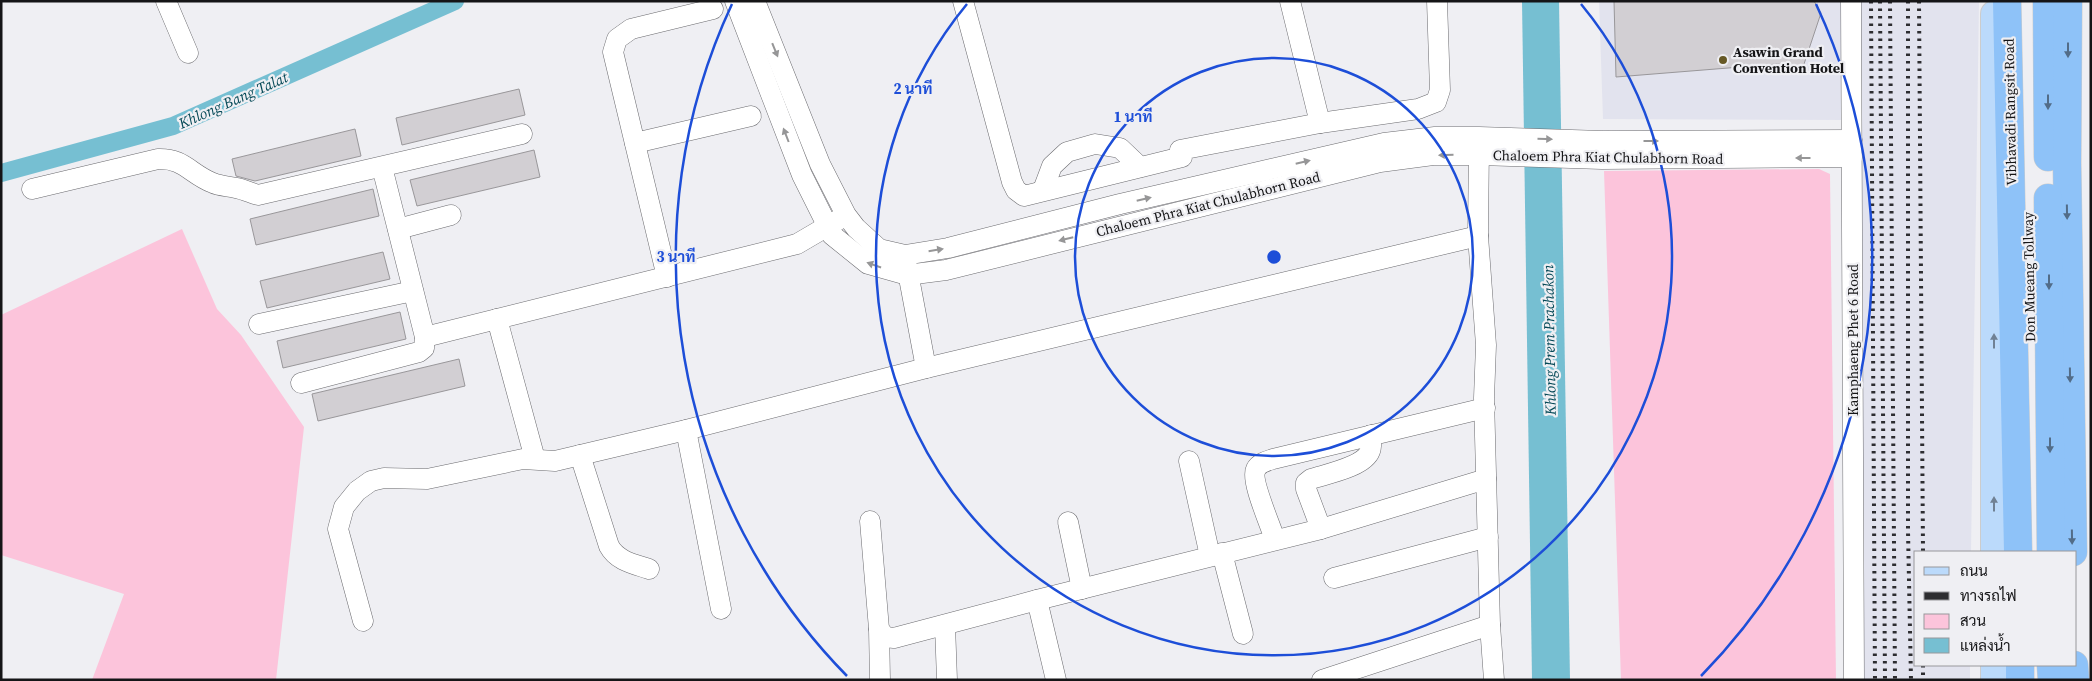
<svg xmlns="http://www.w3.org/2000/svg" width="2092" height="681" font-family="'Source Serif 4',Sarabun,serif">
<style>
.built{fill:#e2e3ee}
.green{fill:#fcc4db}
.water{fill:#76bfd2}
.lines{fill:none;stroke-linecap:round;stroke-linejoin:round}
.canal{stroke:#76bfd2;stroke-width:18}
.building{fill:#d2cfd3;stroke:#99979a}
.minor-casing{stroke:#6b6b6f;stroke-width:21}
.major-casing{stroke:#ccc;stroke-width:28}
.highway-casing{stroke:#ccc;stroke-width:29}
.minor{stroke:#fff;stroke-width:20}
.major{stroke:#bbdafb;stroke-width:26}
.highway{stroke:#8ec2f8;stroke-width:28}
.rail{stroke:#2d2d30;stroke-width:4;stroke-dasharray:2.5 5;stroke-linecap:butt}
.oneway{fill:#969697}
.oneway2{fill:#526c88}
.oneway3{fill:#708194}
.ring{fill:none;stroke:#1d4ed8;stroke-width:2.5}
.poi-dot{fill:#665825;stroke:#efeff3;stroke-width:2}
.labels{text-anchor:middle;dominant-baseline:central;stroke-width:4.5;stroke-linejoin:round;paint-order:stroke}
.poi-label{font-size:14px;font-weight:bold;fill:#151517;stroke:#efeff3;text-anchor:start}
.street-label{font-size:14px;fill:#151517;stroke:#efeff3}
.water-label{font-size:15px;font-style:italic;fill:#054957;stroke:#efeff3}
.centre{fill:#1d4ed8;stroke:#efeff3;stroke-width:2.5}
.ring-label{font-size:15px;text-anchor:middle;font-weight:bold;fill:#1d4ed8;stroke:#efeff3;stroke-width:4.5;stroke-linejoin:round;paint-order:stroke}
</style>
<rect width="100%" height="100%" fill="#efeff3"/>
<polygon class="built" points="1599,1 1979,1 1971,552 1916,552 1916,665 1970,665 1970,680 1858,680 1846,120 1603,119"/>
<g class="green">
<polygon points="1819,169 1830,174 1836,680 1621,680 1604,171"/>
<polygon points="182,229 217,309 241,335 304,427 276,680 92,680 124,594 1,555 1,315"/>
</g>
<polygon class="water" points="1522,1 1559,1 1570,680 1532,680"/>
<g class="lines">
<polyline class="canal" points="1,173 173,126 455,1"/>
</g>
<g class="building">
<polygon points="1614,1 1814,1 1821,13 1802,70 1778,64 1616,77"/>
<polygon points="519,89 525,115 402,145 396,118"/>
<polygon points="355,129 361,156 255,181 236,176 232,159"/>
<polygon points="534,150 540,177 417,206 410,180"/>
<polygon points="373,189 379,216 256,245 250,219"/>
<polygon points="383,252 390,279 267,308 260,281"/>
<polygon points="400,312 406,339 283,368 277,341"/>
<polygon points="459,359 465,386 318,421 312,394"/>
</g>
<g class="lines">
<g class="minor-casing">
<g id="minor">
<polyline points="166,1 188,53"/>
<polyline points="735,1 802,175 832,235 868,264 907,275 946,270 1380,162 1433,155 1479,155 1602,159 1852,157"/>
<polyline points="755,1 820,164 846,215 856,228 879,249 905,255 948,248 1120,204 1384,143 1435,137 1479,137 1603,141 1852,140"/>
<polyline points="963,1 1012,182 1016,190 1024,196 1182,157 1180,150 1320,123 1418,109 1436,102 1440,90 1437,1"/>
<polyline points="1290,1 1320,123"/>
<polyline points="1851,1 1854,680"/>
<polyline points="1479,142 1478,236 1486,345 1484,398 1490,625 1494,680"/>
<polyline points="635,143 751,116"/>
<polyline points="382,167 425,337 797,244 838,220"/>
<path d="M32,189l126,-30c26,-1 32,15 55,24 7,3 15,3 23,5 7,1 15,5 22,7l264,-61"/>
<polyline points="1043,190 1052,166 1067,152 1095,144 1120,148 1140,167"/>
<polyline points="398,229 451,215"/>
<polyline points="906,262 926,368"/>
<polyline points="667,277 613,52 617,39 631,29 713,9"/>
<polyline points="497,319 535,459"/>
<polyline points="259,324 413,291"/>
<polyline points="301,383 419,352 424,348 425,337"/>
<polyline points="686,430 721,609"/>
<path d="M580,455l29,91c8,15 25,18 40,23"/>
<polyline points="1189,461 1210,556"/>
<polyline points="870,521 879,629 885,637 894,638 1037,600 1321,529 1486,479"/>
<polyline points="1068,522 1082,589"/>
<path d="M1321,529l-15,-40v-6l5,-4c15,-5 53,-12 59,-28 2,-4 1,-11 1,-16"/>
<path d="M1275,540c-4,-14 -25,-60 -19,-71 3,-6 11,-8 17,-10l212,-51"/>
<polyline points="1222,553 1243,634"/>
<polyline points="1334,578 1488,537"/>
<polyline points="1037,600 1056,680"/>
<polyline points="363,621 338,529 344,507 357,491 371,481 384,478 427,479 523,459 555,461 686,430 926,368 1478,236"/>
<polyline points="945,625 947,680"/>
<polyline points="879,629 880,680"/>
<polyline points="1322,680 1490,625"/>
</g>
</g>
<g class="major-casing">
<g id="major">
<polyline points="1994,552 1994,14"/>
<polyline points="1994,680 1994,665"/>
</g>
</g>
<g class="highway-casing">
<g id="highway">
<polyline points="2007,1 2018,552"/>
<polyline points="2047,1 2048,157"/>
<polyline points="2068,1 2067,163 2073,552"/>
<polyline points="2048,198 2051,552"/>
<polyline points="2020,665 2020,680"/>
<polyline points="2051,665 2052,680"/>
<polyline points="2074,665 2075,680"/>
</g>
</g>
<use href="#minor" class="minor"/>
<use href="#major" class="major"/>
<use href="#highway" class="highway"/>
<g class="rail">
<polyline points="1871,1 1875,680"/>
<polyline points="1880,1 1885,680"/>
<polyline points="1890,1 1895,680"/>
<polyline points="1908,1 1908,531 1911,680"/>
<polyline points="1919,1 1923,552"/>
<polyline points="1923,665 1923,680"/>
</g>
</g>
<defs><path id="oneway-solid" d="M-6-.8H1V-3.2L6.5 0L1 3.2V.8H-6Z" transform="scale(1.25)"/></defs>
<g class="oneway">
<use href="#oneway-solid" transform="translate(775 50) rotate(68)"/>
<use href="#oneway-solid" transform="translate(786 135) rotate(-111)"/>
<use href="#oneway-solid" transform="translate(1545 139) rotate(1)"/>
<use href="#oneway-solid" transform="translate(1651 141)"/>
<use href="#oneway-solid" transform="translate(1446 155) rotate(179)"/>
<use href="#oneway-solid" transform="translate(1803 158) rotate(180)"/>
<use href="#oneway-solid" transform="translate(1303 162) rotate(-13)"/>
<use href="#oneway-solid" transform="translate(1144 199) rotate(-13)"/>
<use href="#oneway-solid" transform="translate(1066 239) rotate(166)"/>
<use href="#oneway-solid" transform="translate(936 250) rotate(-9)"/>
<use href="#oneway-solid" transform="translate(874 265) rotate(-161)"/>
</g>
<g class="oneway2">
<use href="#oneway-solid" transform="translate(2068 50) rotate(90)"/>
<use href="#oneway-solid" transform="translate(2048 102) rotate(90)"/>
<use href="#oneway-solid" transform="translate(2067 212) rotate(89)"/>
<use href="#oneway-solid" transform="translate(2049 282) rotate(90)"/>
<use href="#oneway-solid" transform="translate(2070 375) rotate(89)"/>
<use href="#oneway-solid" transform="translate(2050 445) rotate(90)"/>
<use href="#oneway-solid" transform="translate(2072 537) rotate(89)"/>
</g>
<g class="oneway3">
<use href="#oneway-solid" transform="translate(1994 341) rotate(-90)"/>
<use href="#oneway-solid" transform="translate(1994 504) rotate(-90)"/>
</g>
<g class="ring">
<circle cx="1274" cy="257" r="199"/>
<path d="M1581 4A398 398 0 1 1 967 4"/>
<path d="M847 676A598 598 0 0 1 732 4M1816 4A598 598 0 0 1 1701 676"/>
</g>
<circle class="poi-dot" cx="1723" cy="60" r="5"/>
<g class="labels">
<g class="poi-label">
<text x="1733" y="52">Asawin Grand<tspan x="1733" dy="16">Convention Hotel</tspan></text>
</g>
<g class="street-label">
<text transform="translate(2010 112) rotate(-91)">Vibhavadi Rangsit Road</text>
<text transform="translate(1608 157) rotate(1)">Chaloem Phra Kiat Chulabhorn Road</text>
<text transform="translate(1208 204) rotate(-14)">Chaloem Phra Kiat Chulabhorn Road</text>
<text transform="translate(2029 277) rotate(-91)">Don Mueang Tollway</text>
<text transform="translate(1853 340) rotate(-90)">Kamphaeng Phet 6 Road</text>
</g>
<g class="water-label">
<text transform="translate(233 100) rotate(-24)">Khlong Bang Talat</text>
<text transform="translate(1549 340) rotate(-91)">Khlong Prem Prachakon</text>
</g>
</g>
<circle cx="1274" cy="257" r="8" class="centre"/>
<g class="ring-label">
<text x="913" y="94">2 นาที</text>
<text x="1133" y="122">1 นาที</text>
<text x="676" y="262">3 นาที</text>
</g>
<rect width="2092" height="681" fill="none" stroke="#151517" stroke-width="5"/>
<rect x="1914" y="551" width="162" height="115" fill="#efeff3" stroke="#98989b"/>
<rect x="1924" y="567" width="25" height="8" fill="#bbdafb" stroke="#98989b"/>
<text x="1960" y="576" font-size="15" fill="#151517">ถนน</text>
<rect x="1924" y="592" width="25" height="8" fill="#2d2d30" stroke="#98989b"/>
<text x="1960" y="601" font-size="15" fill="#151517">ทางรถไฟ</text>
<rect x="1924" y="614" width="25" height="15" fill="#fcc4db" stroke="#98989b"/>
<text x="1960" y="626" font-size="15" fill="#151517">สวน</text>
<rect x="1924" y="638" width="25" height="15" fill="#76bfd2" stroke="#98989b"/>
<text x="1960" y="651" font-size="15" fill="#151517">แหล่งน้ำ</text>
</svg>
